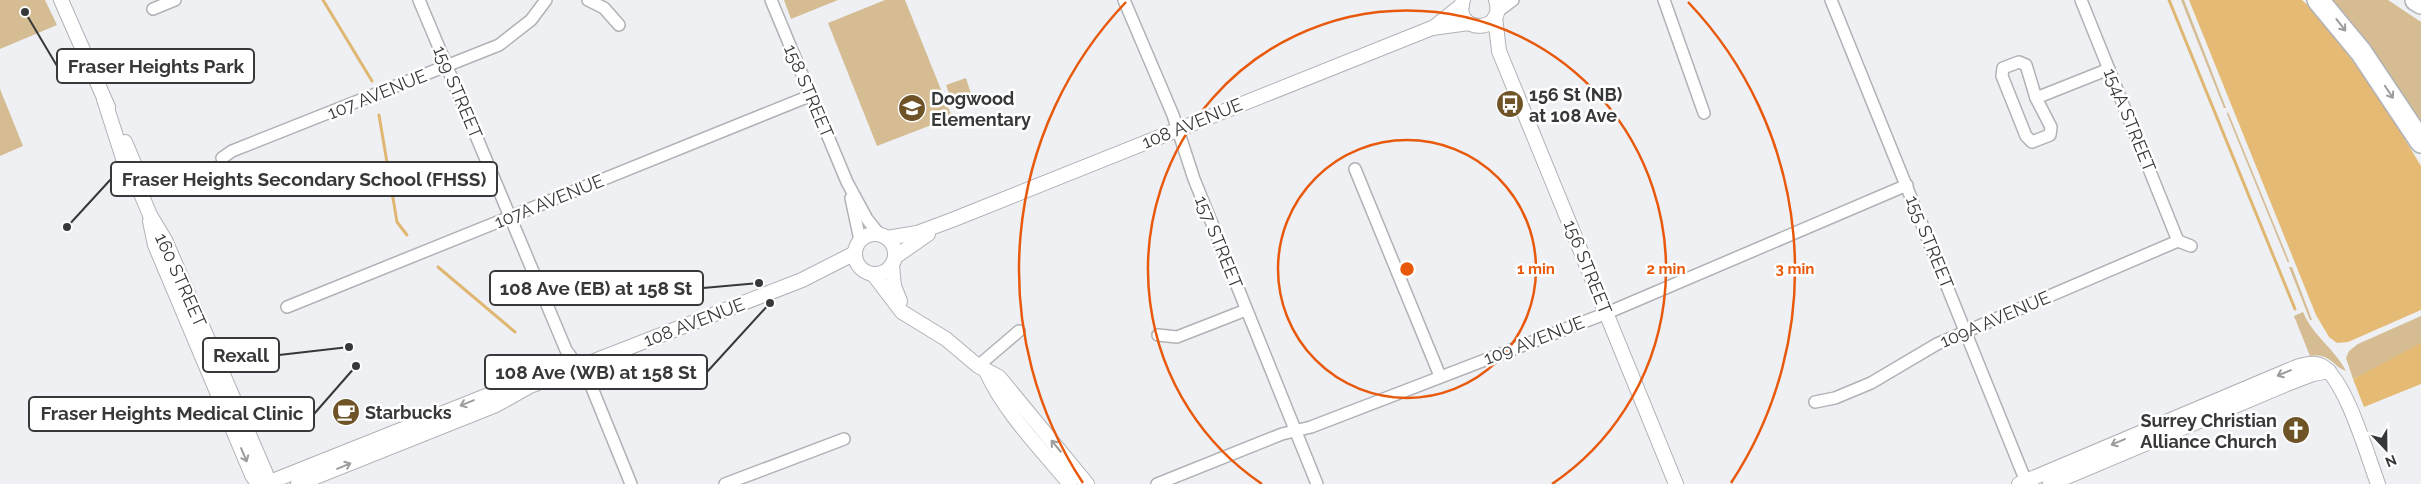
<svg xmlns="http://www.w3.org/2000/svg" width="2421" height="484" font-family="Raleway,sans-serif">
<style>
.green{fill:#d5bc93}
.forest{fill:#e4ba75}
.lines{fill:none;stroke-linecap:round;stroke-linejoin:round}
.stream{stroke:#e0b772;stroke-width:3}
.minor-casing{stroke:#b1b2b6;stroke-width:14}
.tertiary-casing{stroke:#b1b2b6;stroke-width:16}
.motorway-casing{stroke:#b1b2b6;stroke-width:24}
.minor{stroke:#fff;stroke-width:11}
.tertiary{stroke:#fff;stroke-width:14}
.motorway{stroke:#fff;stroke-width:21}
.oneway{stroke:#9b9c9c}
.ring{fill:none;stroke:#e8590c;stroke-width:2.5}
.labels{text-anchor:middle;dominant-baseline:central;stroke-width:5;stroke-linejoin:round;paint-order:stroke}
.street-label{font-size:18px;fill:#37383a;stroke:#fff}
.poi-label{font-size:18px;font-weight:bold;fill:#37383a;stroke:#fff;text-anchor:start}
.centre{fill:#e8590c;stroke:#fff;stroke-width:2.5}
.ring-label{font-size:15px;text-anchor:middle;font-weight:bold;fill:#e8590c;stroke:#fff;stroke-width:5;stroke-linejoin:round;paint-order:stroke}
.leader{fill:none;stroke:#37383a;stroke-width:2}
.callout-dot{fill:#37383a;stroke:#fff;stroke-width:2}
.callout{fill:#fff;stroke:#37383a;stroke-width:2}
.callout-label{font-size:19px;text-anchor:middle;font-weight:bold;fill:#37383a}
</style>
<rect width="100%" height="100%" fill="#eef0f4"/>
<g class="green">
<polygon points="0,0 45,0 57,25 0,49"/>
<polygon points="784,0 838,0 791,19"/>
<polygon points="885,0 905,0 952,117 877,146 828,23"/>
<polygon points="2181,0 2184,0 2226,108 2224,108"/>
<polygon points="2330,0 2388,0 2421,22 2421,123 2375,56"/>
<polygon points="966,78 972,97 952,102 946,85"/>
<polygon points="0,89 23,146 0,156"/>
<polygon points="2228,112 2289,261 2288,263 2227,114"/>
<polygon points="2289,267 2292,267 2312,320 2310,320"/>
<path d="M2303,312c10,24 31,36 43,59 -14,-5 -15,-18 -36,-15l-16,-40z"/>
<polygon points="2421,316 2421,344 2353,379 2346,358 2349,351 2358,344"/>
</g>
<g class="forest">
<polygon points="2189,0 2302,0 2314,11 2375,90 2421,166 2421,310 2348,342 2337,343 2329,337 2316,315"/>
<polygon points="2421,343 2421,384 2364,407 2353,379"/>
</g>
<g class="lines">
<g class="stream">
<polyline points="323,0 372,81"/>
<polyline points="2169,0 2295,309"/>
<polyline points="379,115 397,222 407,235"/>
<polyline points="438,267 515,332"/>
</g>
<g class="minor-casing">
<g id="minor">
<polyline points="419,0 566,350 590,383 631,484"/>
<polyline points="588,0 604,8 619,25"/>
<polyline points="771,0 847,182 867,219 879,234"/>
<polyline points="1124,0 1173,115 1194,179 1317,484"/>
<polyline points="1664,0 1704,113"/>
<polyline points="1831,0 2027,484"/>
<polyline points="2081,0 2178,241"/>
<polyline points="153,9 175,0"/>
<polyline points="1497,12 1513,0"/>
<polygon points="2019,62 2026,65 2036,98 2051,127 2050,135 2032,142 2026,136 2002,76 2003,68"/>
<polyline points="2036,98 2109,69"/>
<polyline points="222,158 232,151 499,45 531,20 546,0"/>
<polyline points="1355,169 1440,376"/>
<polyline points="851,198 860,240"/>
<polyline points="2178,241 2191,246"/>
<polyline points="287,307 812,95"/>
<polyline points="1158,335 1177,337 1246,310"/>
<polyline points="978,366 1019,331"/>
<polyline points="1815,402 1835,398 1871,383 1937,344 2178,241"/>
<polyline points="725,484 844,439"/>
<polyline points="1157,484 1282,434 1311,427 1607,313 1907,185"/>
</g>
</g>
<g class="tertiary-casing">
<g id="tertiary">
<polyline points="61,0 108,107"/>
<path d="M1463,0c-12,34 44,35 33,0"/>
<polyline points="1495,17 1499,51 1676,484"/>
<polyline points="1433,28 1462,5"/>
<polyline points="104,99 130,180 133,185 139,189 150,215 165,240 266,474 266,484"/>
<polyline points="125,142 141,180 139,189"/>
<polyline points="150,221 155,245 252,475 258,484"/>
<circle cx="875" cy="254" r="20"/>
<polyline points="887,238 917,233 952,220 1432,28 1469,23"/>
<polyline points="895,257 928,234"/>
<polyline points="892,266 894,286 900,301"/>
<polyline points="873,274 902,312 946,339 978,366 999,377 1087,484"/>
<path d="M986,371c19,42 55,78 84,113"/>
<polyline points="265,484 491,394 517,388"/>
<polyline points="298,484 496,405 530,386 802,280 855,253"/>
<path d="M2019,484l275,-116c8,-3 18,-6 26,-3 25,11 48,93 58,119"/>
<polyline points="2050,484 2287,384 2313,374 2329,371"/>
</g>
</g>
<g class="motorway-casing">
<g id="motorway">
<polyline points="2318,0 2361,52 2421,142"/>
<polyline points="2416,0 2421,3"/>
</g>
</g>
<use href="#minor" class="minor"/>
<use href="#tertiary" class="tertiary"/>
<use href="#motorway" class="motorway"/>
</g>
<defs><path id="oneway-shaft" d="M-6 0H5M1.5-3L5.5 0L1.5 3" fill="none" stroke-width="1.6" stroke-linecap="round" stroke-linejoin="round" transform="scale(1.25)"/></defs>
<g class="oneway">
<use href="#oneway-shaft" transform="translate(2341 25) rotate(52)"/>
<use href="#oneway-shaft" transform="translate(2389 92) rotate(56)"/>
<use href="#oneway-shaft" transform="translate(2284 373) rotate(157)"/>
<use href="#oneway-shaft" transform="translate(467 403) rotate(158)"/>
<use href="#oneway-shaft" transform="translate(2118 442) rotate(157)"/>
<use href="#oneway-shaft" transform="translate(1056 446) rotate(-130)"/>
<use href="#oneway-shaft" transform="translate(244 455) rotate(67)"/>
<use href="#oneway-shaft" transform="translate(344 466) rotate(-22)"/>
</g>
<g class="ring">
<circle cx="1407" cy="269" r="129"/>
<path d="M1262 484A259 259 0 1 1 1552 484"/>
<path d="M1083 483A388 388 0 0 1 1126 2M1688 2A388 388 0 0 1 1731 483"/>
</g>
<defs>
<g id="bus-disc" transform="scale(1.4375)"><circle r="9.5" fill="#6d5325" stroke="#fff"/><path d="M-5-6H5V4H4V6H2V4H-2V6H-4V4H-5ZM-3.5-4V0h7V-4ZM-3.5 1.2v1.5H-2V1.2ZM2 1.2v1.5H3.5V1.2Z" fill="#fff"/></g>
<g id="school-disc" transform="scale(1.4375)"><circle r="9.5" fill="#6d5325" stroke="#fff"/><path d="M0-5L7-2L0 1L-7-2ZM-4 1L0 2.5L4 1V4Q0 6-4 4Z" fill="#fff"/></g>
<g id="cafe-disc" transform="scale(1.4375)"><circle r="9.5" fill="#6d5325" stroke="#fff"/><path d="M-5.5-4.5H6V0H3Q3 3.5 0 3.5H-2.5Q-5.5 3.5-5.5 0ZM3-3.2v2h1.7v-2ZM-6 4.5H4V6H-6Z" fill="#fff"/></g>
<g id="church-disc" transform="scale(1.4375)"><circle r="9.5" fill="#6d5325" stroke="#fff"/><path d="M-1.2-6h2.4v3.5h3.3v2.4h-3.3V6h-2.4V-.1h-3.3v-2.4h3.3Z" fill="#fff"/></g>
</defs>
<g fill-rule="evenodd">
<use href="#bus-disc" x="1510" y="104"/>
<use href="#school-disc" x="912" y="108"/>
<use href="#cafe-disc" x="346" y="412"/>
<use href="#church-disc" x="2296" y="430"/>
</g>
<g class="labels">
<g class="street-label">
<text transform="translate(809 91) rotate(67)">158 STREET</text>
<text transform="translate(458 92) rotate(67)">159 STREET</text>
<text transform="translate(377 94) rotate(-22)">107 AVENUE</text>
<text transform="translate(2130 120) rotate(68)">154A STREET</text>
<text transform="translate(1192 123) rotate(-22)">108 AVENUE</text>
<text transform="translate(549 201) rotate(-22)">107A AVENUE</text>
<text transform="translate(1219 242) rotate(68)">157 STREET</text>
<text transform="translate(1930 242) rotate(68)">155 STREET</text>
<text transform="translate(1588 267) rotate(68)">156 STREET</text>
<text transform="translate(181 280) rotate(66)">160 STREET</text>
<text transform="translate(1995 319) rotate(-23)">109A AVENUE</text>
<text transform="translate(694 322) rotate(-21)">108 AVENUE</text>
<text transform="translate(1534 340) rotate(-21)">109 AVENUE</text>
</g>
<g class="poi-label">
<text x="1529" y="94">156 St (NB)<tspan x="1529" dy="21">at 108 Ave</tspan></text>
<text x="931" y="98">Dogwood<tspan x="931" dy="21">Elementary</tspan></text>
<text x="365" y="412">Starbucks</text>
<text x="2277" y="420" text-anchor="end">Surrey Christian<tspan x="2277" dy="21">Alliance Church</tspan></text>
</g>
</g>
<circle cx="1407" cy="269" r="8" class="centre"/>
<g class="ring-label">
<text x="1536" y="274">1 min</text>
<text x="1666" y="274">2 min</text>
<text x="1795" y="274">3 min</text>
</g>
<path class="leader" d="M25 12L57 66M67 227L111 179M759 283L703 288M349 347L279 355M770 303L707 372M356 366L314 414"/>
<g class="callout-dot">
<circle cx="25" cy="12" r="5"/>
<circle cx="67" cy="227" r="5"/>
<circle cx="759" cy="283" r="5"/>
<circle cx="349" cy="347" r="5"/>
<circle cx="770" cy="303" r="5"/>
<circle cx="356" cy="366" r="5"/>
</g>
<g class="callout">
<rect x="57" y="49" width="197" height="34" rx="5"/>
<rect x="111" y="162" width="386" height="34" rx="5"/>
<rect x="490" y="271" width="213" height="34" rx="5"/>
<rect x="203" y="338" width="76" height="34" rx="5"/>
<rect x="485" y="355" width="222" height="34" rx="5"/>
<rect x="29" y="397" width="285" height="34" rx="5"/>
</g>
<g class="callout-label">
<text x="156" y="73">Fraser Heights Park</text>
<text x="304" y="186">Fraser Heights Secondary School (FHSS)</text>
<text x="596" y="295">108 Ave (EB) at 158 St</text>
<text x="241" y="362">Rexall</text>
<text x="596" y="379">108 Ave (WB) at 158 St</text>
<text x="172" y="420">Fraser Heights Medical Clinic</text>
</g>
<g transform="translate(2386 449) rotate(158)" stroke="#ffffff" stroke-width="4" paint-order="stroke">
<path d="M0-4L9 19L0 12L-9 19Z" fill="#37383a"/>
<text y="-8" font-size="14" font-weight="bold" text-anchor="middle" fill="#37383a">N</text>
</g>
</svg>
